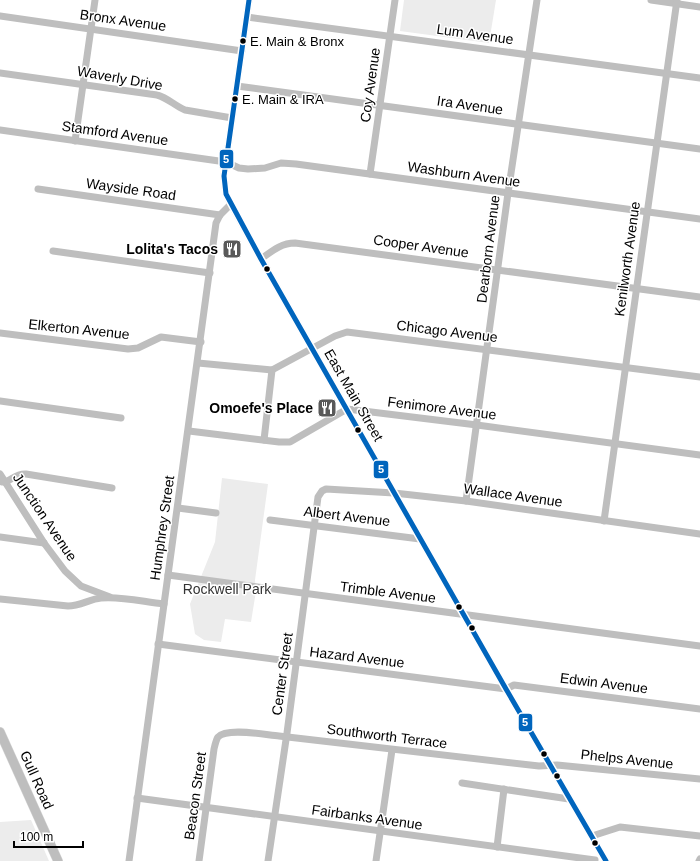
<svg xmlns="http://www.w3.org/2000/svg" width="700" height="861" font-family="Arial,sans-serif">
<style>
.green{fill:#ececec}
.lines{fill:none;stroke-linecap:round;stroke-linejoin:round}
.major-casing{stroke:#dbdbdb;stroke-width:10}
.minor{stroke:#bebebe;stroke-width:7}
.major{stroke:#bebebe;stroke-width:9}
.bus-1-casing{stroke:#fff;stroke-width:8}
.bus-1{stroke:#0065bd;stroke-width:5}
.bus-dot{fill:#000;stroke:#fff;stroke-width:1.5}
.labels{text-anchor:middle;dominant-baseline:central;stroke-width:3;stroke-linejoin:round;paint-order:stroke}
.bus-label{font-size:13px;fill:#000;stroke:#fff;text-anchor:start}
.street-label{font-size:14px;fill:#000;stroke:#fff}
.poi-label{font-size:14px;font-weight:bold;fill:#000;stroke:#fff;text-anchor:end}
.park-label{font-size:14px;fill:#333;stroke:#fff}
.line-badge{stroke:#fff;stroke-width:1.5}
.badge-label{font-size:11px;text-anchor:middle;font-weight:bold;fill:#fff}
</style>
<rect width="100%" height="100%" fill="#fff"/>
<g class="green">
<polygon points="404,0 496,0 489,43 400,31"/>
<polygon points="222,478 268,484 255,580 256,591 251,622 225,619 221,642 204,640 195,634 190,604 215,542"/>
<polygon points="31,820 49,861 0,861 0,822"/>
</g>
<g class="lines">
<g class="major-casing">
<polyline id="major" points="0,732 58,861"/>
</g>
<g class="minor">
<polyline points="249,0 224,176 226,194 231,204 261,259 506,689 606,861"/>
<polyline points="651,0 700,7"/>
<polyline points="0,16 242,51"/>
<polyline points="247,17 700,78"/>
<path d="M0,73l157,22c11,3 18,11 28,15l47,8"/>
<polyline points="237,86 700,149"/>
<polyline points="0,130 226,162 239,168 248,169 265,168 281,163 296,164 700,219"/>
<polyline points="75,141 95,0"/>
<polyline points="370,174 395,0"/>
<polyline points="38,189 220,215"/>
<polyline points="53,251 210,273"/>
<path d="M261,259c11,-8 20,-16 34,-16l405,54"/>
<polyline points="0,333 128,349 138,348 161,337 201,342"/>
<polyline points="198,363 272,370 335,336 347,332 700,377"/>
<polyline points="0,401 121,418"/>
<polyline points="189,431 279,442 290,442 347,409 477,425 700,455"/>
<polyline points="264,440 272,370"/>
<polyline points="0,474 44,543 65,571 81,586 110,597"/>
<path d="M2,482c7,1 13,-9 24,-8l86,14"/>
<polyline points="466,501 508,193 537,0"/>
<polyline points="178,508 216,513"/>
<polyline points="270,520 420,539"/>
<polyline points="604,521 677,0"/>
<polyline points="0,537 44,543"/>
<polyline points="168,575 700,646"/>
<path d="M0,599l68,7c12,0 22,-7 33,-8 21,-2 43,4 63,6"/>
<polyline points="158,644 506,689 514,685 700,709"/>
<polyline points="462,783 569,799"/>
<polyline points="137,798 595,860"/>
<polyline points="592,836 620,827 700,836"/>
<polyline points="497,847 504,789"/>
<polyline points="129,861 216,223 220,215 231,204"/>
<path d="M199,861l15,-112c1,-4 2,-9 4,-12 9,-10 48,-2 61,-1l260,30 18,-1 143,14"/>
<polyline points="268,861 287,733 318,497 322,491 326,489 394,493 466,501 700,534"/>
<polyline points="376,861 392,750"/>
<polyline points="699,861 700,859"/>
</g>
<use href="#major" class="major"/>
<g class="bus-1-casing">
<polyline id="bus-1" points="249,0 224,176 226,194 261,259 506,689 606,861"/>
</g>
<use href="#bus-1" class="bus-1"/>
</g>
<defs>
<g id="restaurant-square" transform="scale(1)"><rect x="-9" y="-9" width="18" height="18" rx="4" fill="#595959" stroke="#fff"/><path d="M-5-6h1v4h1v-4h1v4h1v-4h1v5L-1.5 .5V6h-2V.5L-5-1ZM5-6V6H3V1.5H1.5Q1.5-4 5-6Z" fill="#fff"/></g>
</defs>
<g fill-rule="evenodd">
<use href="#restaurant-square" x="232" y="249"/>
<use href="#restaurant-square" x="327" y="408"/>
</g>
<g class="bus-dot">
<circle cx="243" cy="41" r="3.5"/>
<circle cx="235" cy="99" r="3.5"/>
<circle cx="267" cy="269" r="3.5"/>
<circle cx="358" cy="430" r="3.5"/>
<circle cx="459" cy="607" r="3.5"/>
<circle cx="472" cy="628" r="3.5"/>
<circle cx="544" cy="754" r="3.5"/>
<circle cx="557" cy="776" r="3.5"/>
<circle cx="595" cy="843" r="3.5"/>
</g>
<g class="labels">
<g class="bus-label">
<text x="250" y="41">E. Main &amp; Bronx</text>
<text x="242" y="99">E. Main &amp; IRA</text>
</g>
<g class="street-label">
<text transform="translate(123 20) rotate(8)">Bronx Avenue</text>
<text transform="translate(475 34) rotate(8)">Lum Avenue</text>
<text transform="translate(120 78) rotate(10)">Waverly Drive</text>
<text transform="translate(370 85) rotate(-82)">Coy Avenue</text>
<text transform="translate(470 105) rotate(8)">Ira Avenue</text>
<text transform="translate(115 133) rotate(8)">Stamford Avenue</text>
<text transform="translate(464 174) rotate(8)">Washburn Avenue</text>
<text transform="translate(131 189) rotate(8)">Wayside Road</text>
<text transform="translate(421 246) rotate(8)">Cooper Avenue</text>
<text transform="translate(488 249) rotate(-83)">Dearborn Avenue</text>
<text transform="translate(627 259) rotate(-82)">Kenilworth Avenue</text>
<text transform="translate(79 329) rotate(6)">Elkerton Avenue</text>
<text transform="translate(447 331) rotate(7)">Chicago Avenue</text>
<text transform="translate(354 395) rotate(60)">East Main Street</text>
<text transform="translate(442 408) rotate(7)">Fenimore Avenue</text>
<text transform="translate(513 495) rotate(8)">Wallace Avenue</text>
<text transform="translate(347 516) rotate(7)">Albert Avenue</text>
<text transform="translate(45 517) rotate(56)">Junction Avenue</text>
<text transform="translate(162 528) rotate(-82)">Humphrey Street</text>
<text transform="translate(388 592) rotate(7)">Trimble Avenue</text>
<text transform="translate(357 657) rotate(7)">Hazard Avenue</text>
<text transform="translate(282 674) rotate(-82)">Center Street</text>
<text transform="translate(604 683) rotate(7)">Edwin Avenue</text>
<text transform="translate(387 736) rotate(7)">Southworth Terrace</text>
<text transform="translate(627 759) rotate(6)">Phelps Avenue</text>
<text transform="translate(37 780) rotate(66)">Gull Road</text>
<text transform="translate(195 796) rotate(-82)">Beacon Street</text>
<text transform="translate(367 817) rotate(8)">Fairbanks Avenue</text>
</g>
<g class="poi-label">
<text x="218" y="249">Lolita's Tacos</text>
<text x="313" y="408">Omoefe's Place</text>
</g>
<g class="park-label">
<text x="227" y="589">Rockwell Park</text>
</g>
</g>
<g class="line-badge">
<rect x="219" y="149" width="15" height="20" rx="4" fill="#0065bd"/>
<rect x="373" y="460" width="16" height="19" rx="4" fill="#0065bd"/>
<rect x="518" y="713" width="15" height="19" rx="4" fill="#0065bd"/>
</g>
<g class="badge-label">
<text x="226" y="163">5</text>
<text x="381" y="473">5</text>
<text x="525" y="726">5</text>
</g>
<path d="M14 841v6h69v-6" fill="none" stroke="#000000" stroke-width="2"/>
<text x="20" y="841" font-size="12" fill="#000000" stroke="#ffffff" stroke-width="3" paint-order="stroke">100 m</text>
</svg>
